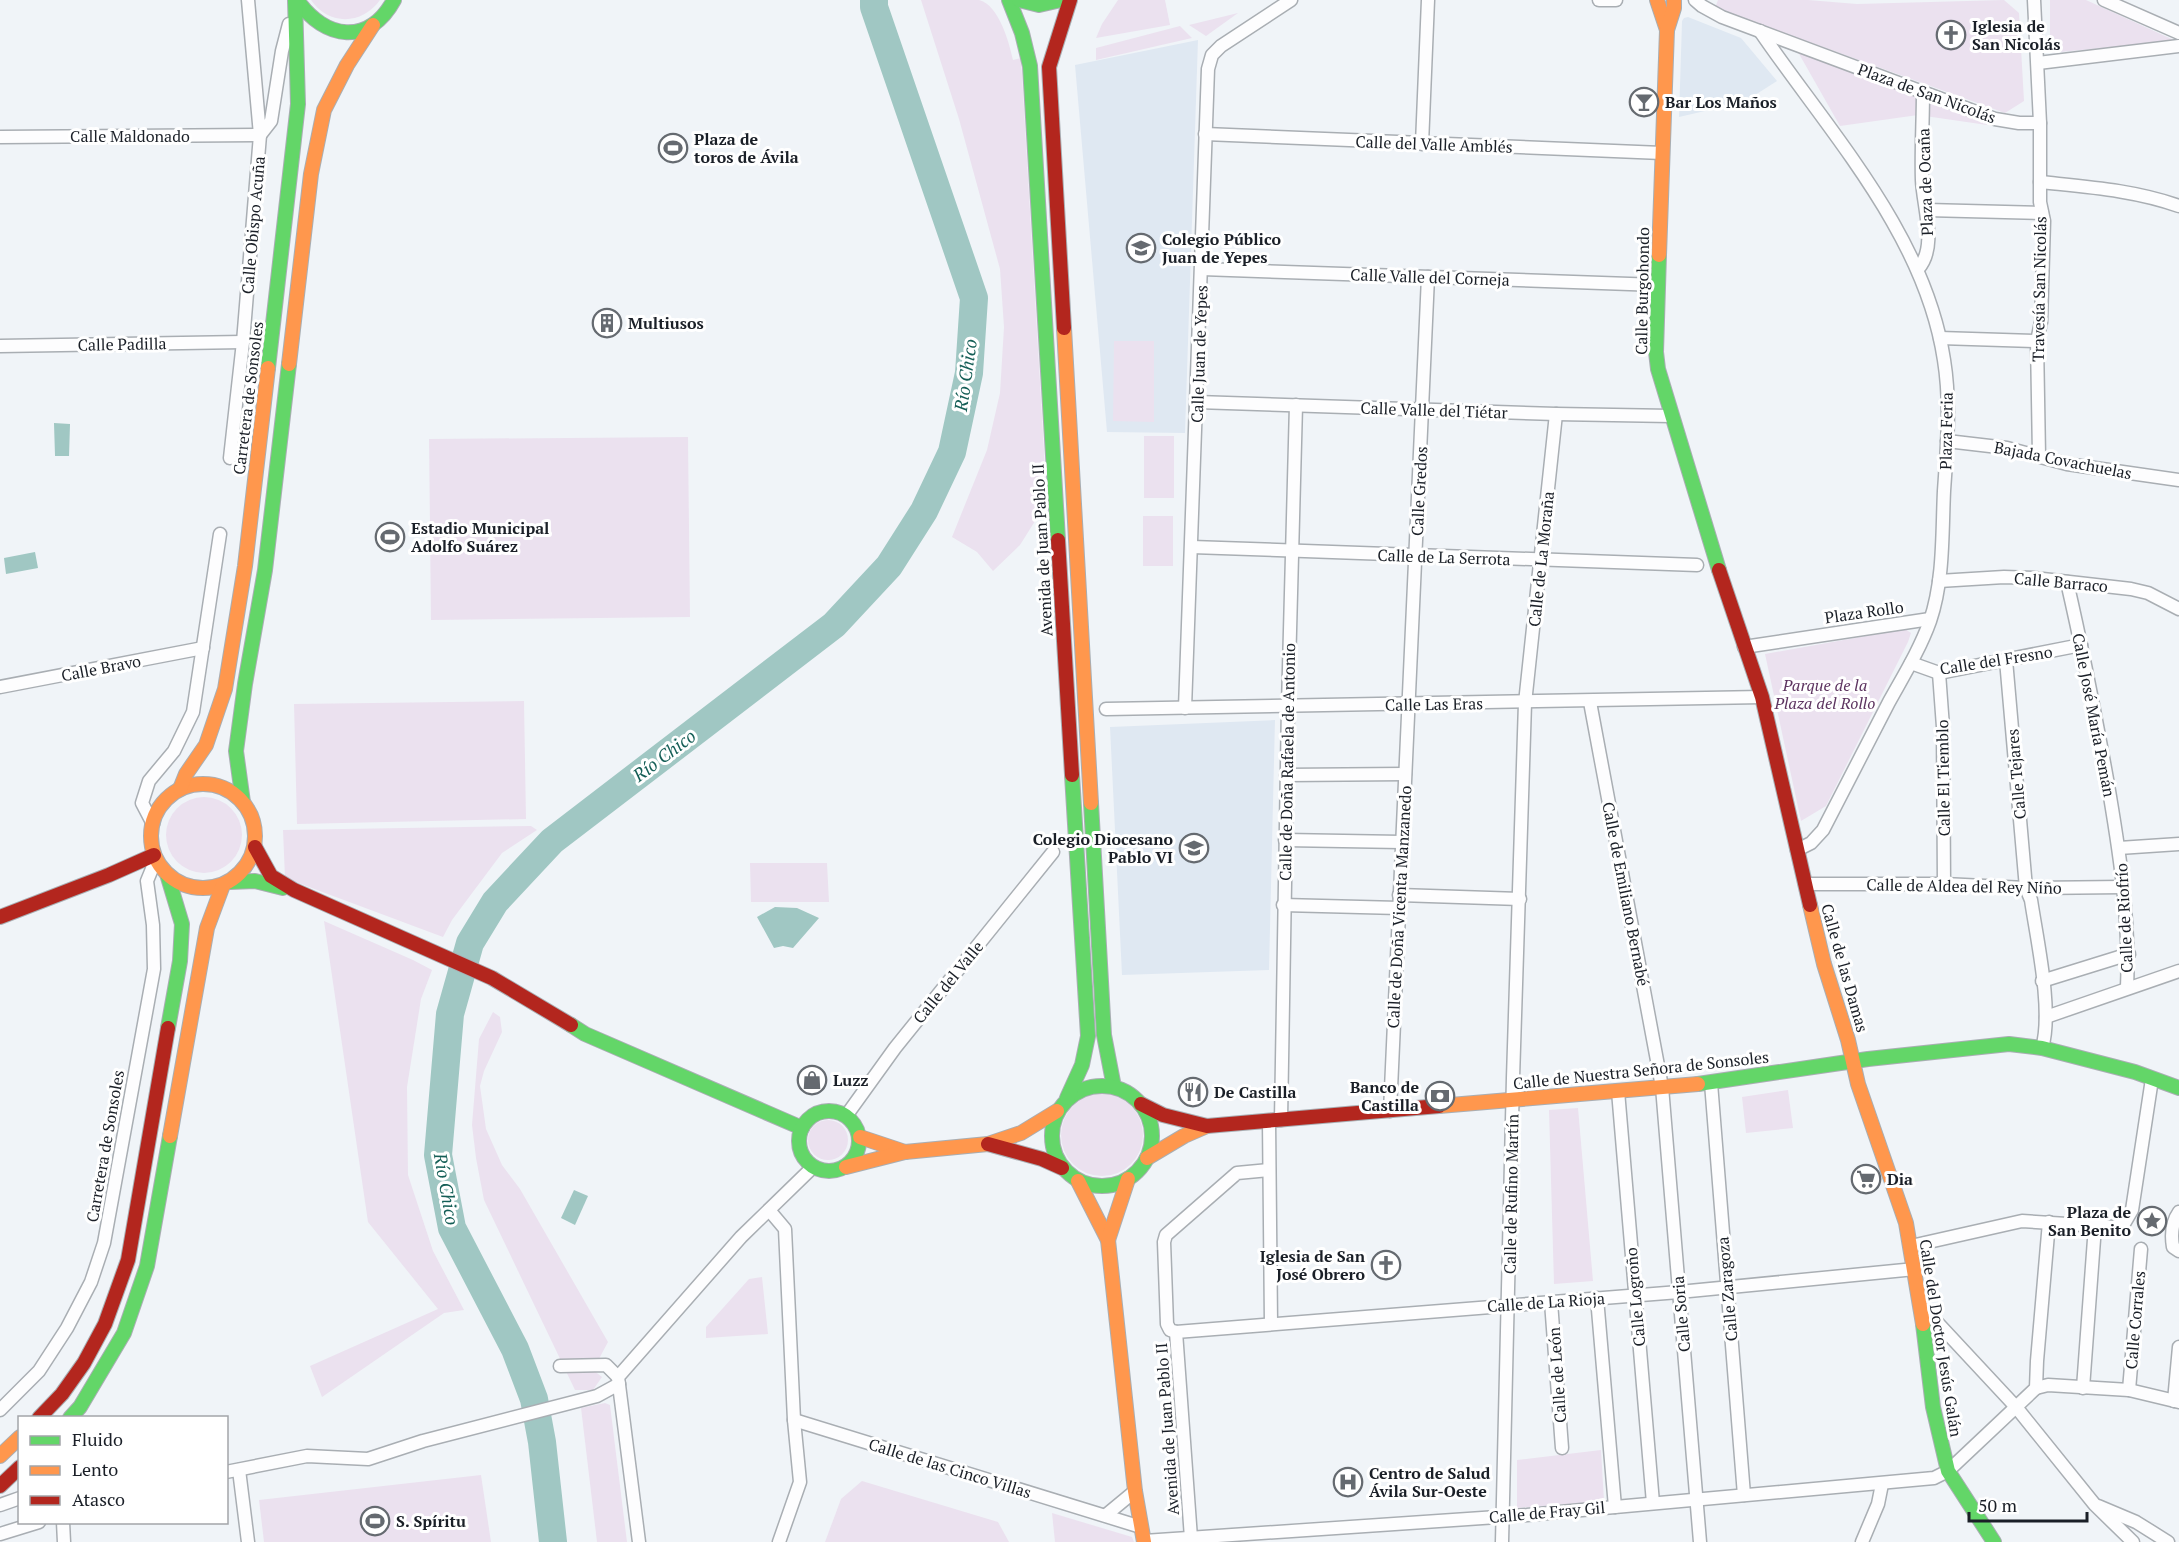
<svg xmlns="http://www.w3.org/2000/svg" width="2179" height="1542" font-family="'PT Serif',serif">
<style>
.built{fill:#dfe8f2}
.green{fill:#ebe1ef}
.water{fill:#a0c7c3}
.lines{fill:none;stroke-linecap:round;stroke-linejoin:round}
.river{stroke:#a0c7c3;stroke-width:28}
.street-casing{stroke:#a9aeb3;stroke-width:15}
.fast-casing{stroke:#a9aeb3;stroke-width:16}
.slow-casing{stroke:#a9aeb3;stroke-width:16}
.jam-casing{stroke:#a9aeb3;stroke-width:16}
.street{stroke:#fdfdfe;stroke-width:12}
.fast{stroke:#63d668;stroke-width:14}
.slow{stroke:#ff974d;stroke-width:14}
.jam{stroke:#b3261e;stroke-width:14}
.labels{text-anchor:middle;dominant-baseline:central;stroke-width:6;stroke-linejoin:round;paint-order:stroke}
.poi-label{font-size:16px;font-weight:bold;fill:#1a1f27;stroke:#fff;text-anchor:start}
.street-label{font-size:16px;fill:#1a1f27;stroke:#fff}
.park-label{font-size:16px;font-style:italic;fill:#5d3460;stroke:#fff}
.water-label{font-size:18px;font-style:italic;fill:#145e56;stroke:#fff}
</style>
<rect width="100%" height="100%" fill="#f0f4f8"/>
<g class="built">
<polygon points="1688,17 1741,38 1777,81 1744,102 1679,117 1682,21 1684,18"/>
<polygon points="1198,40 1185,433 1107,432 1075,65"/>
<polygon points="1275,720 1269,970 1122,975 1110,727"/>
</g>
<g class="green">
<path d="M311,0h69c-18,25 -51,26 -69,0z"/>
<path d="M921,0c14,0 46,0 58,0 20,5 30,42 34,60l8,-2 26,444 -27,43 -27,26 -16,-19 -25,-15 35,-87 13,-57 4,-66 -4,-58 -41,-150z"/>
<polygon points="1118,0 1165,0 1170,25 1096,38 1102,24"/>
<polygon points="1718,0 1808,0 1857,4 2004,0 2019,13 2024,101 2005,113 1715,8"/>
<polygon points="2050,0 2086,0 2176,41 2050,53"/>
<polygon points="1238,13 1206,36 1189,25"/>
<polygon points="1180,26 1192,38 1096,60 1096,48"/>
<polygon points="1798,52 2001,127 1918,115 1840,126"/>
<polygon points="1114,341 1154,341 1154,422 1113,421"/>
<rect x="1144" y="436" width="30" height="62"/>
<polygon points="688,437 690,617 431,620 429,439"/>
<rect x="1143" y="516" width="30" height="50"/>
<polygon points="1905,629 1911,633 1908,642 1826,806 1801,821 1765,654"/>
<polygon points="524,701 526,819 297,824 294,704"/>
<circle cx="204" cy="835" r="38"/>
<polygon points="531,826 537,830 502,853 452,920 443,937 285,878 283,830"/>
<polygon points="750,863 827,863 829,902 751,902"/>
<polygon points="324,921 413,960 432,970 421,999 407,1087 408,1175 433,1251 464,1310 444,1313 322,1397 310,1366 438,1309 368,1222"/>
<polygon points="493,1012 500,1017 502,1032 484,1071 480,1086 486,1129 502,1165 520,1189 608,1342 593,1370 602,1377 593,1390 575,1390 484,1200 476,1158 472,1125 479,1039"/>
<polygon points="1788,1090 1793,1128 1746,1133 1742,1097"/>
<circle cx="1102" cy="1135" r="41"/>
<polygon points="1578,1108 1593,1281 1554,1284 1549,1110"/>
<circle cx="828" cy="1140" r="20"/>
<polygon points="762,1277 768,1334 706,1338 706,1327 749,1279"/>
<polygon points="605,1403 610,1405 627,1542 597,1542 581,1408"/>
<polygon points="1601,1450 1604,1501 1517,1508 1517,1460"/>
<polygon points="481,1475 491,1542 264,1542 259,1500"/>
<polygon points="862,1481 998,1522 1009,1542 825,1542 841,1499"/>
<polygon points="1052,1513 1132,1537 1134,1542 1055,1542"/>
</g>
<g class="water">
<polygon points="54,423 70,424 69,456 55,456"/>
<polygon points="35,552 38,568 6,574 4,558"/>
<polygon points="775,907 797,908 819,918 793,948 783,946 774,948 757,917"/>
<polygon points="574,1190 588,1196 575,1225 561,1218"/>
</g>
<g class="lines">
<polyline class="river" points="553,1542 542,1442 534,1399 515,1349 452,1228 438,1155 450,1014 470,943 495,902 552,841 834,625 889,566 924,511 952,452 969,373 974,298 874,7 874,0"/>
<g class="street-casing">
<g id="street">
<polyline points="1599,0 1616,0"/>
<polyline points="1695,0 1702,6 1722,17 1995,119 2019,123 2040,123"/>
<polyline points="2034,0 2040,123 2040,202 2044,221 2041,322 2037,341 2039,456"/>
<polyline points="2104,0 2179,33"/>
<path d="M1760,31c69,101 165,203 184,329 7,43 3,87 0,131 -2,42 0,89 -14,130 -10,28 -26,54 -41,81 -22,42 -44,86 -66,128l-12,13 -14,7"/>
<polyline points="2038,63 2179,46"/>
<polyline points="1205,134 1662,153"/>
<polyline points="260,135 271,121 282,51 289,24"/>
<polyline points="0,137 260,135"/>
<polyline points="1422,144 1428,0"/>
<path d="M2040,182c47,5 94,8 139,24"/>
<polyline points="1927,210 2042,213"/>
<polyline points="1202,269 1658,285"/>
<path d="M1918,269c20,-22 5,-62 4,-89 -1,-29 1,-59 1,-88"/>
<polyline points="1940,338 2037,341"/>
<polyline points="0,346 243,342"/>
<polyline points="1197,402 1556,414 1671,416"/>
<polyline points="1947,441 2007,448 2067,464 2179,480"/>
<polyline points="230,458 243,342 260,135 248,0"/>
<polyline points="1192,547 1697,565"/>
<polyline points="1939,581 2004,577 2034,578 2131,589 2148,593 2179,609"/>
<path d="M2067,582c15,65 28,131 40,197 12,69 23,139 20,209"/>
<polyline points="1744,647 1930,619"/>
<path d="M2006,660l20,228 5,12c6,40 22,111 11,148"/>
<polyline points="1911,663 1939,673 2081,645"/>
<polyline points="1939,673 1943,727 1944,884"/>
<polyline points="0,687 203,648"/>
<polyline points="1590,702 1662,1087 1700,1542"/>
<polyline points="1185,708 1208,69 1212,55 1221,46 1291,0"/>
<polyline points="1106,709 1762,697"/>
<polyline points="1286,775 1405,774"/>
<polyline points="153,824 142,803 149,781 174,751 193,712 220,534"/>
<polyline points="1285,840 1401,842"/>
<polyline points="2119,848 2179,844"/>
<polyline points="1805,884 1944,884 2026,888 2123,887"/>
<polyline points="1399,895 1520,899"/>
<polyline points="1283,905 1399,908"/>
<polyline points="2042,981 2129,954"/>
<polyline points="2046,1017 2179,971"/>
<polyline points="1711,1083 1744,1495"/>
<polyline points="1618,1091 1653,1503"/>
<polyline points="1390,1111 1428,277"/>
<polyline points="846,1116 895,1048 1053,852"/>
<polyline points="1281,1120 1288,706 1296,405"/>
<polyline points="1269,1121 1271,1324"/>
<polyline points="769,1210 785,1229 794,1420 800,1482 779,1542"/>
<path d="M2179,1212c-7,10 -8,23 -6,35l6,4"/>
<polyline points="1911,1246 2022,1221 2114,1227 2125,1222 2132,1210 2152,1079"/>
<polyline points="1597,1298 1615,1507"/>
<polyline points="1551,1302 1562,1448"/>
<polyline points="1921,1305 2016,1407 2095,1505 2133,1542"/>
<polyline points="1176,1332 1679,1292 1915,1269"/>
<polyline points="1176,1332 1170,1330 1167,1324 1164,1242 1166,1235 1237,1173 1269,1170"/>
<polyline points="1176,1332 1191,1538"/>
<polyline points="560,1366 606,1365 618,1377"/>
<polyline points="2036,1388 2048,1385 2129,1390 2179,1402"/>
<polyline points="2083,1388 2095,1226"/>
<polyline points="2129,1390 2141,1249"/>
<polyline points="2174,1401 2179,1347"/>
<polyline points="0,1410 39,1371 67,1328 91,1282 104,1243 154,969 153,925 147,881 156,859"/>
<polyline points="794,1420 1141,1527"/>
<polyline points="239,1470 248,1542"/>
<polyline points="226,1472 307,1456 368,1459 423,1441 597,1396 619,1384"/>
<polyline points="0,1505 20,1498"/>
<polyline points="2098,1506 2136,1522 2168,1542"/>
<polyline points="1106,1515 1135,1491"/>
<polyline points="63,1522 64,1542"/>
<polyline points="0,1534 39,1522"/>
<polyline points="1144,1541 1527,1515 1934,1478 1948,1471 2036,1388 2037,1361 2049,1222"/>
<polyline points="639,1542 618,1377 741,1237 813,1167"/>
<polyline points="1502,1542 1513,1078 1525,703 1556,414"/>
<polyline points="1862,1542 1878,1504 1882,1484"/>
</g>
</g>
<g class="fast-casing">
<g id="fast">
<path d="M297,0c28,40 72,46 97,0"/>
<polyline points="1009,0 1022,33 1030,66 1058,540"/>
<polyline points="1019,0 1039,5 1061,0"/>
<polyline points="1659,255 1656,352 1658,369 1719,570"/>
<polyline points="268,368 298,104 295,0"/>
<polyline points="243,802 236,751 245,684 265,570 289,364"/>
<polyline points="1091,803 1104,1035 1114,1087"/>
<polyline points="167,874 182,924 180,961 168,1028"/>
<polyline points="230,882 255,881 283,888"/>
<polyline points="571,1025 585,1034 802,1128"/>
<polyline points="1698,1084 1868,1059 2009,1044 2042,1048 2135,1072 2179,1088"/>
<circle cx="1102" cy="1136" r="50"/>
<polyline points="1067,1098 1082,1065 1088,1036 1072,775"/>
<circle cx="829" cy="1141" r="30"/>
<polyline points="1923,1324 1933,1407 1948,1471 1994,1542"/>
<polyline points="70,1418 80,1407 124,1333 147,1266 170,1136"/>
</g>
</g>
<g class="slow-casing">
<g id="slow">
<polyline points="1657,0 1667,30"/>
<polyline points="1659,255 1667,30 1674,8 1674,0"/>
<polyline points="1064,328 1091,803"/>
<polyline points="289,364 311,174 324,110 347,65 373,25"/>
<circle cx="203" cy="836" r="52"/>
<polyline points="180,789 186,774 206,745 225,689 245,566 268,368"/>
<polyline points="1810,905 1824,964 1848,1040 1858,1084 1906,1223 1923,1324"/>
<polyline points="1439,1106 1698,1084"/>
<polyline points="170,1136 207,928 223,885"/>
<polyline points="860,1137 905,1152"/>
<polyline points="1147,1158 1184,1136 1207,1126"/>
<polyline points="846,1167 905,1152 988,1144 1021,1133 1057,1111"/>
<polyline points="1078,1181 1108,1240 1135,1491 1144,1542"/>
<polyline points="1108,1240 1128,1179"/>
<polyline points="0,1456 20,1437"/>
</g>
</g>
<g class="jam-casing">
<g id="jam">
<polyline points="1064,328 1049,67 1070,0"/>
<polyline points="1058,540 1072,775"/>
<polyline points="1719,570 1762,697 1810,905"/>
<polyline points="255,847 271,876 294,890 492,978 571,1025"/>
<polyline points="0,917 109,875 154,855"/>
<polyline points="1141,1104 1163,1115 1207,1126 1439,1106"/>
<polyline points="988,1144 1042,1159 1062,1168"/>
<polyline points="39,1418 62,1394 84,1363 105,1324 128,1260 168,1028"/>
<polyline points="0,1486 20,1467"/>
</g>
</g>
<use href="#street" class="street"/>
<use href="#fast" class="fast"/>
<use href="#slow" class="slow"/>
<use href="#jam" class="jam"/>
</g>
<defs>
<g id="church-ring" transform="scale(1.5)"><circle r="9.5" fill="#fff" stroke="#656a70" stroke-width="1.5"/><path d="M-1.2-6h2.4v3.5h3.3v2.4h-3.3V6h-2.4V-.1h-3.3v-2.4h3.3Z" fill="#656a70"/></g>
<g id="bar-ring" transform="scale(1.5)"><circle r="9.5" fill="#fff" stroke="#656a70" stroke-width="1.5"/><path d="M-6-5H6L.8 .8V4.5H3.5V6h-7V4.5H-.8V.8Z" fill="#656a70"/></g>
<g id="stadium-ring" transform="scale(1.5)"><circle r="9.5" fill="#fff" stroke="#656a70" stroke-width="1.5"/><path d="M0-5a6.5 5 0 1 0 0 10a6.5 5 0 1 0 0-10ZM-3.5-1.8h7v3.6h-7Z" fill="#656a70"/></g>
<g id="school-ring" transform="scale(1.5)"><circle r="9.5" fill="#fff" stroke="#656a70" stroke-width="1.5"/><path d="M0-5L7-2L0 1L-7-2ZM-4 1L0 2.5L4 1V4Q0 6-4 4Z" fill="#656a70"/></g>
<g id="building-ring" transform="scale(1.5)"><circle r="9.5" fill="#fff" stroke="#656a70" stroke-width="1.5"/><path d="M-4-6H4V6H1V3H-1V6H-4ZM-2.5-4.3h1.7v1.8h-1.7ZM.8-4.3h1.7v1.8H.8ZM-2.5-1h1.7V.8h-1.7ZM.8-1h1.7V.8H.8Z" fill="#656a70"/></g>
<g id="shop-ring" transform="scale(1.5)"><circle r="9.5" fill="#fff" stroke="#656a70" stroke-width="1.5"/><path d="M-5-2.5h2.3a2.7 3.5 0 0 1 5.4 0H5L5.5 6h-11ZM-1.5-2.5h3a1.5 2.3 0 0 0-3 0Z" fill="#656a70"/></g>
<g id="restaurant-ring" transform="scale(1.5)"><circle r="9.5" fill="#fff" stroke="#656a70" stroke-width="1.5"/><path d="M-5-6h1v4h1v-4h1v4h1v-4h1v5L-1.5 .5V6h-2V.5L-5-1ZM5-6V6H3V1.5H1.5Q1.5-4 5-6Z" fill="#656a70"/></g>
<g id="bank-ring" transform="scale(1.5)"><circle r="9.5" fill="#fff" stroke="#656a70" stroke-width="1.5"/><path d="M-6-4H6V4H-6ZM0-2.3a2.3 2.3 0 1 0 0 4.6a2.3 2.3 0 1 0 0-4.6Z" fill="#656a70"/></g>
<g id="supermarket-ring" transform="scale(1.5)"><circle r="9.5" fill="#fff" stroke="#656a70" stroke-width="1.5"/><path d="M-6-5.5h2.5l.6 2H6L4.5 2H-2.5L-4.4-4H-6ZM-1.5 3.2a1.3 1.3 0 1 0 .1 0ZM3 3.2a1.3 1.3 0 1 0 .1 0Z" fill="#656a70"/></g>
<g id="sight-ring" transform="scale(1.5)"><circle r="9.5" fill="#fff" stroke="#656a70" stroke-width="1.5"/><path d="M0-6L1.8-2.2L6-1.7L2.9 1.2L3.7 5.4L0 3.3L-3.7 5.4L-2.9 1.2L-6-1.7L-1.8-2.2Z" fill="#656a70"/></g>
<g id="hospital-ring" transform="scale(1.5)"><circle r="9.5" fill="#fff" stroke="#656a70" stroke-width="1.5"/><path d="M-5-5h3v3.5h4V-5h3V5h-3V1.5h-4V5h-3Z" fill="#656a70"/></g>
</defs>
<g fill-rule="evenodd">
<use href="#church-ring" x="1951" y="35"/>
<use href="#bar-ring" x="1644" y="102"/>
<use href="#stadium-ring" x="673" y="148"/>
<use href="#school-ring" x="1141" y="248"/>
<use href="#building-ring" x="607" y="323"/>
<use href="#stadium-ring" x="390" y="537"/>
<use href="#school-ring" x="1194" y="848"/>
<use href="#shop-ring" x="812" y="1080"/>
<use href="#restaurant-ring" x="1193" y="1092"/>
<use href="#bank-ring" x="1440" y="1096"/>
<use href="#supermarket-ring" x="1866" y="1179"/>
<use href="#sight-ring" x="2152" y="1221"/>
<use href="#church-ring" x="1386" y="1265"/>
<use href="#hospital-ring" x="1348" y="1482"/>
<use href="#stadium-ring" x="375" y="1521"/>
</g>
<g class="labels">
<g class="poi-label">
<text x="1972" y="26">Iglesia de<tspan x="1972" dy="18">San Nicolás</tspan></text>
<text x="1665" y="102">Bar Los Maños</text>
<text x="694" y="139">Plaza de<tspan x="694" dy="18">toros de Ávila</tspan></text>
<text x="1162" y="239">Colegio Público<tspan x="1162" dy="18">Juan de Yepes</tspan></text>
<text x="628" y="323">Multiusos</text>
<text x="411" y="528">Estadio Municipal<tspan x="411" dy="18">Adolfo Suárez</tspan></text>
<text x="1173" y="839" text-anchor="end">Colegio Diocesano<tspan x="1173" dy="18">Pablo VI</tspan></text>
<text x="833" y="1080">Luzz</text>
<text x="1419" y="1087" text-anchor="end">Banco de<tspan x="1419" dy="18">Castilla</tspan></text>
<text x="1214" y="1092">De Castilla</text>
<text x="1887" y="1179">Dia</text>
<text x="2131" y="1212" text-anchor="end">Plaza de<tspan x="2131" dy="18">San Benito</tspan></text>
<text x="1365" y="1256" text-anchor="end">Iglesia de San<tspan x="1365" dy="18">José Obrero</tspan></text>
<text x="1369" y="1473">Centro de Salud<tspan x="1369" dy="18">Ávila Sur-Oeste</tspan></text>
<text x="396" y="1521">S. Spíritu</text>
</g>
<g class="street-label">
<text transform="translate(1927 93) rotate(20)">Plaza de San Nicolás</text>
<text x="130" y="136">Calle Maldonado</text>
<text transform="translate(1434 144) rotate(2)">Calle del Valle Amblés</text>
<text transform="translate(1925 182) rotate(-92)">Plaza de Ocaña</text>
<text transform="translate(253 225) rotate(-85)">Calle Obispo Acuña</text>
<text transform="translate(1430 277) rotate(2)">Calle Valle del Corneja</text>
<text transform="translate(2039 289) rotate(-89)">Travesía San Nicolás</text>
<text transform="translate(1642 291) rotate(-89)">Calle Burgohondo</text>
<text transform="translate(122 344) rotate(-1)">Calle Padilla</text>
<text transform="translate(1199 354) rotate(-88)">Calle Juan de Yepes</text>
<text transform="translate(248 398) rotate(-83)">Carretera de Sonsoles</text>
<text transform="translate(1434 410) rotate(2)">Calle Valle del Tiétar</text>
<text transform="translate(1946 431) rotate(-89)">Plaza Feria</text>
<text transform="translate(2063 460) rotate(11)">Bajada Covachuelas</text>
<text transform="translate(1419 491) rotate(-87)">Calle Gredos</text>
<text transform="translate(1042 550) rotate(-93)">Avenida de Juan Pablo II</text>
<text transform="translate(1444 557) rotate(2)">Calle de La Serrota</text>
<text transform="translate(1541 559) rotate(-84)">Calle de La Moraña</text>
<text transform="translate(2061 582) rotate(5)">Calle Barraco</text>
<text transform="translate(1864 612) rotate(-8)">Plaza Rollo</text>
<text transform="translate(1996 660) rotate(-9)">Calle del Fresno</text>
<text transform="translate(101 668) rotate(-11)">Calle Bravo</text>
<text transform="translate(1434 704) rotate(-1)">Calle Las Eras</text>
<text transform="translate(2094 715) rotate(79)">Calle José María Pemán</text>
<text transform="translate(1287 762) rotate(-89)">Calle de Doña Rafaela de Antonio</text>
<text transform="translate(2016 774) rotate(-95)">Calle Tejares</text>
<text transform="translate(1943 778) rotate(-91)">Calle El Tiemblo</text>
<text transform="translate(1964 886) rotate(1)">Calle de Aldea del Rey Niño</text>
<text transform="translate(1626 894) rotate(79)">Calle de Emiliano Bernabé</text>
<text transform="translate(1399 907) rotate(-87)">Calle de Doña Vicenta Manzanedo</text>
<text transform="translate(2124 918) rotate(-93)">Calle de Riofrío</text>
<text transform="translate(1845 968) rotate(74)">Calle de las Damas</text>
<text transform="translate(948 982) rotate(-51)">Calle del Valle</text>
<text transform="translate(1641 1070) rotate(-6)">Calle de Nuestra Señora de Sonsoles</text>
<text transform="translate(105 1146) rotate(-80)">Carretera de Sonsoles</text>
<text transform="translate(1511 1194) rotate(-89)">Calle de Rufino Martín</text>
<text transform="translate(1727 1289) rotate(-95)">Calle Zaragoza</text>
<text transform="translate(1635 1297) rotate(-95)">Calle Logroño</text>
<text transform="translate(1546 1302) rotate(-4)">Calle de La Rioja</text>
<text transform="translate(1681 1314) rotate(-95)">Calle Soria</text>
<text transform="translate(2135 1320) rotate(-85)">Calle Corrales</text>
<text transform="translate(1941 1338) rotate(81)">Calle del Doctor Jesús Galán</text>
<text transform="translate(1557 1375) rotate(-94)">Calle de León</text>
<text transform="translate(1167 1429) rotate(-94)">Avenida de Juan Pablo II</text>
<text transform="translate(950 1468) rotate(17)">Calle de las Cinco Villas</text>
<text transform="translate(1547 1512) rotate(-5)">Calle de Fray Gil</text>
</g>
<g class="park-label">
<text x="1825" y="685">Parque de la<tspan x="1825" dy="18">Plaza del Rollo</tspan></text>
</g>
<g class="water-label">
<text transform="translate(965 375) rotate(-82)">Río Chico</text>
<text transform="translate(664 755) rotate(-37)">Río Chico</text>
<text transform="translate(447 1189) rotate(80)">Río Chico</text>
</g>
</g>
<rect x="18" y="1416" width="210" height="108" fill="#ffffff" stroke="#a3a5a9" stroke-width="1.5"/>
<rect x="30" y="1436" width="30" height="9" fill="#63d668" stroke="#a3a5a9" stroke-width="1.5"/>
<text x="72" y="1446" font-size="18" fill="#1a1f27">Fluido</text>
<rect x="30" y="1466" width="30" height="9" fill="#ff974d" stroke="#a3a5a9" stroke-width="1.5"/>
<text x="72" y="1476" font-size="18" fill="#1a1f27">Lento</text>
<rect x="30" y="1496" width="30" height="9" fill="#b3261e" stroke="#a3a5a9" stroke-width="1.5"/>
<text x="72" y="1506" font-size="18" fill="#1a1f27">Atasco</text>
<path d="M1969 1512v9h118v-9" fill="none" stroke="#1a1f27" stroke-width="3"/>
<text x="1978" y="1512" font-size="18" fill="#1a1f27" stroke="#ffffff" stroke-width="4.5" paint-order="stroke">50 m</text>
</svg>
